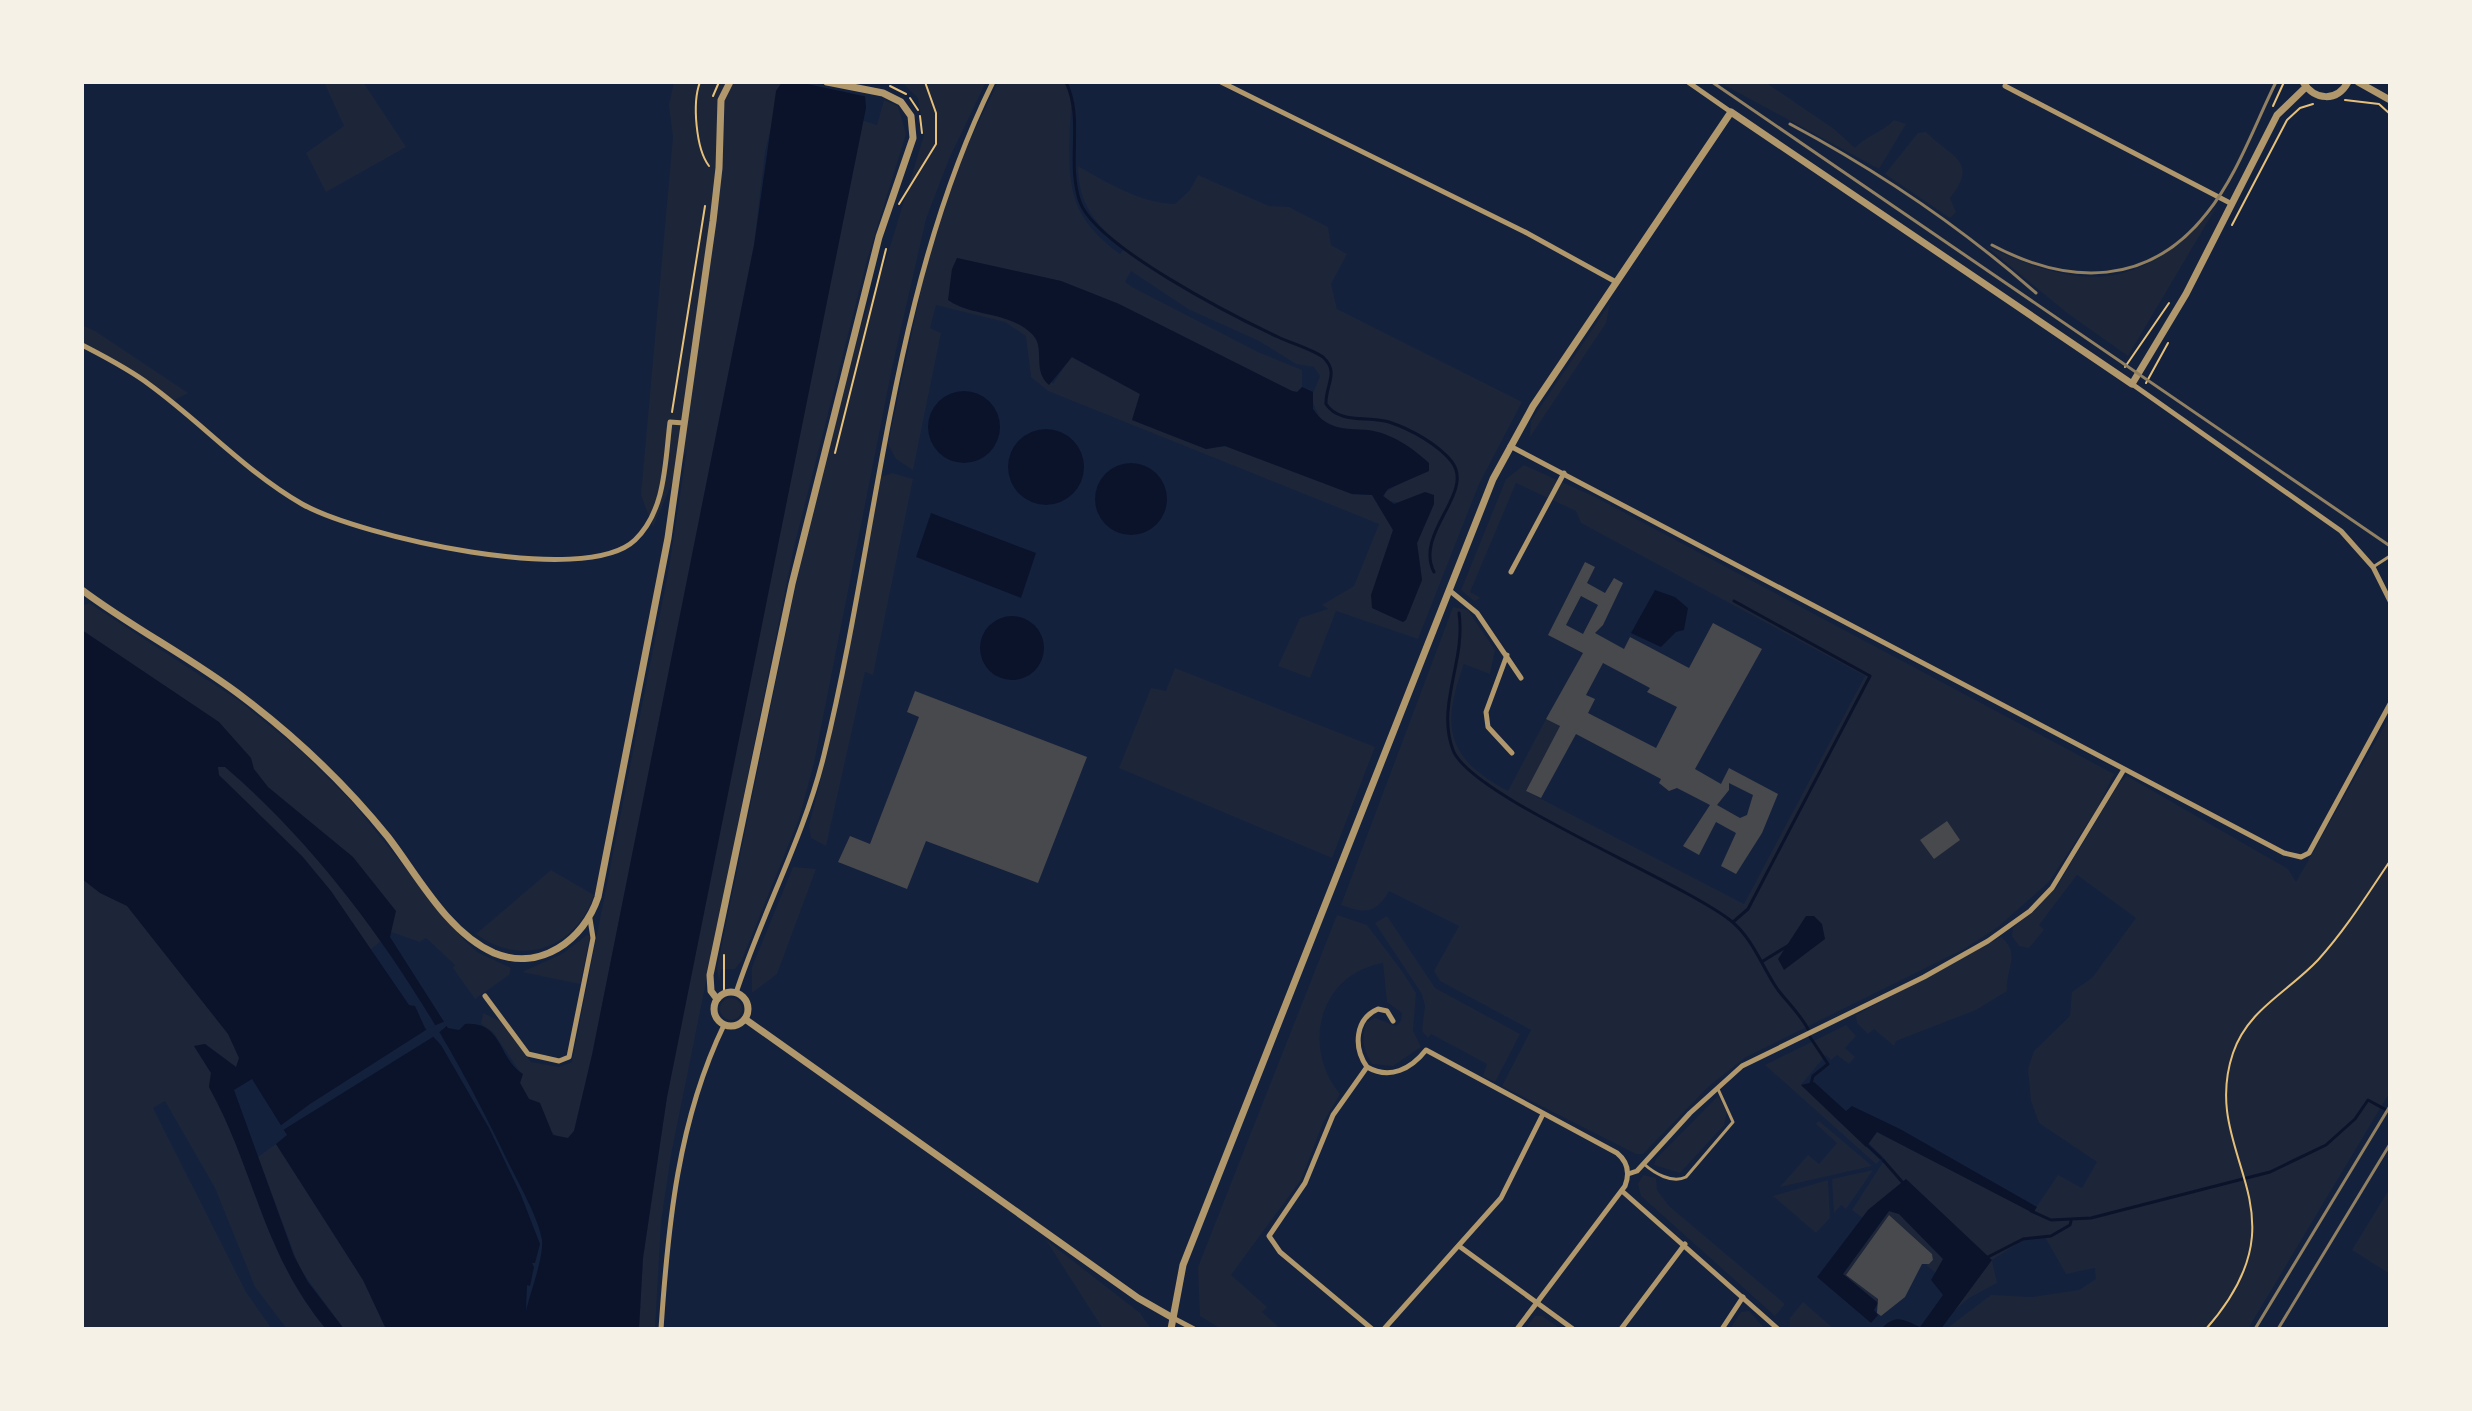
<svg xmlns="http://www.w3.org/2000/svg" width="2472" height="1411" font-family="'Times New Roman',serif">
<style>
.green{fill:#1d2539;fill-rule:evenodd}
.water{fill:#0b132b;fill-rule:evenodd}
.pier{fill:#14213d}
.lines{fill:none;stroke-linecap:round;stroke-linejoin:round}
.stream{stroke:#0b132b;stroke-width:3}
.building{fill:#48494c;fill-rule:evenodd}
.path{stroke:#e5c07b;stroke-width:2}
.service{stroke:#b1986c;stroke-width:3}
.minor{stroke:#b1986c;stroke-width:5}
.tertiary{stroke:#b1986c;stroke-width:7}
.rail{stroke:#918062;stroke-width:3}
</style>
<rect width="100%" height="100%" fill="#14213d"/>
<g class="green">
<polygon points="324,82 363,82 406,147 326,192 306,153 344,126"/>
<path d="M674,82h108l-17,70 -11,93 -162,810 -18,76 -6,7c-19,2 -25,-20 -29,-36l-10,-3 -9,-16 2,-8 -29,-43 -12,-8 2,-11 17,8 31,41 28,5 13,-5 97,-494 18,-119 -34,78 -12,-32 32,-358 -4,-32z"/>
<polygon points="901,82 986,82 949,159 926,219 892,368 814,763 799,819 742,960 735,969 721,969 719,982 717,968 804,545 861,325 886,260 924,135 918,98"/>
<path d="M998,82h68c7,13 5,29 4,44 -2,59 -2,90 50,128l5,-6c-29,-23 -47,-43 -47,-82 30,17 62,37 97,38l15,-14 8,-15 71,31 20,1 39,20 3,18 16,9 -16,30 6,25 185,93 -43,82 -61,155 -82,-28 -26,67 -32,-12 22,-48 28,-9 -6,-4 32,-19 25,-62 -331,-133 -17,-14 -5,-41 -21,-14 -69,-17 -6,23 11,5 -28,137 -17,-11 -8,-15 46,-215 30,-77zM957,258l104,23 58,23 173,87 5,1 5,-5v-17l-44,-18 -126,-65 -7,-5 6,-11 57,38 71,32 37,23 18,3 6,9 -9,22 9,21 23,11h25l33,53 -16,9 -1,8 48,9 -15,34 5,37 -19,42 -31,-14 21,-78 -21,-35 -20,-1 -127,-48 -19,3 -74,-29 8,-26 -69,-37 -18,27 -14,-31 -1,-12c-19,-27 -57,-31 -86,-38z"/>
<path d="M1719,82h46l69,47 21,19c12,-13 26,-15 39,-28l12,4 -27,45z"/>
<polygon points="884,100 898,106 906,134 867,260 794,547 671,1155 661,1222 655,1329 639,1329 643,1258 667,1097 853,159 861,120 877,125"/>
<path d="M1926,132c23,24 55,29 24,66l6,14 -6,6 -65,-44 33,-41z"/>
<path d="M2217,206l-89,150 -61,-43 -81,-67c101,47 154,45 231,-40z"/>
<polygon points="1610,303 1606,323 1530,437 1531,421"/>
<polygon points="82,325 95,331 188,393 173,401 82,343"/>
<path d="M1524,465l71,32 519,277 -17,35 -48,73 -51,45 -34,22 -218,108 -37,29 -66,68h-7l-134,-68 29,-56 -91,-49 -6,-10 25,-45 -70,-35c-13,23 -24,23 -48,14l112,-298 15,3 27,40 -5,24 -26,-10c-23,63 -18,94 44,127l38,-72 14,7 -34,65 218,113 121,-228 -284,-153 -5,-12 -60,-28 -46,109 11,6 -7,3 -13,-11 45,-111z"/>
<polygon points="892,473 913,479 873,675 865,672 826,846 811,838 809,826 828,750 881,477"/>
<path d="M89,603l149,97 63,51 51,51 112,138 13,12 34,16 -2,7 -34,24 -22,-31 2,-3 -29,-27 -6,4 -29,-10 -155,135 -31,-23 -11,2 17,27 -2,14c46,83 53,165 117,242h-39l-32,-42 -40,-99 -50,-87 -12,7 93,184 26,37h-190v-723z"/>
<polygon points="1175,668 1375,747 1332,858 1119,768 1151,688 1166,691"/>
<polygon points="2390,716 2390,1092 2248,1329 1946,1329 1991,1295 2032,1297 2079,1290 2096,1279 2095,1268 2066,1274 2045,1237 2028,1237 1992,1260 1997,1283 1969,1298 1953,1312 1991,1260 1906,1179 1868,1210 1864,1219 1852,1210 1885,1159 1869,1143 1877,1132 2033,1212 2058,1175 2082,1188 2097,1162 2039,1123 2031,1101 2028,1069 2034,1051 2070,1016 2072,992 2092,978 2136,918 2077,875 2039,925 2044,930 2029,948 2019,946 2012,936 2013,928 2056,888 2119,783 2127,776 2288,869 2296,882"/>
<polygon points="793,867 816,869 777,974 752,993 752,967"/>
<path d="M551,870l43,25c-18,53 -72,73 -118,39z"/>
<path d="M1337,915l30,10 35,46 14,22 -3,38 8,16 -28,19 -21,-2c-9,-14 -11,-25 -6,-41l9,-5 21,8 5,-5 1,-8 -15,-11 -4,-39c-64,11 -82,84 -43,131l-17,29 -22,57 -70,95 36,32 -5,5 19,17h-60l-21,-13 -2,-49z"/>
<polygon points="1387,916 1435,988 1520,1034 1495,1082 1483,1076 1487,1064 1431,1034 1428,1038 1422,1031 1425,1006 1422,994 1375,923"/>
<polygon points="587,935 590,936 580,984 522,972 562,954"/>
<path d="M2001,937c21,17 4,33 6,54l-31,19 -80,31 -2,5 -20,-17 -6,5 -11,-11 -1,-8z"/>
<circle cx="731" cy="1009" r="11"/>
<polygon points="1846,1025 1856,1036 1845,1048 1855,1057 1849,1064 1837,1055 1831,1060 1826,1055 1801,1085 1880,1160 1876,1164 1765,1065"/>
<polygon points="1718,1096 1727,1112 1724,1125 1680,1173 1654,1165 1656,1159"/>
<polygon points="1819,1121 1872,1166 1780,1187 1808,1155 1819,1164 1837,1143 1816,1124"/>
<polygon points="276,1144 363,1280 386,1329 344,1329 300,1269 258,1157"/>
<polygon points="1873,1170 1846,1209 1841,1205 1834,1213 1832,1179"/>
<polygon points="1643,1175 1656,1178 1657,1190 1669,1206 1785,1304 1775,1316 1641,1196 1638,1184"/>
<polygon points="1828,1180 1830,1218 1816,1233 1773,1196"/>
<polygon points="2390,1188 2390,1274 2352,1250"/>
<polygon points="1889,1211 1899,1214 1943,1259 1937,1274 1926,1265 1933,1261 1932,1254 1889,1215 1846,1275 1878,1299 1876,1301 1843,1274"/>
<polygon points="1046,1240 1140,1313 1151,1329 1103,1329"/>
<polygon points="1803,1302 1834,1329 1790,1329 1790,1318"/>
<polygon points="1749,1311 1765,1329 1730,1329 1741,1312"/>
<polygon points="1535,1316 1542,1316 1561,1329 1525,1329"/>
</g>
<g class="water">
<path d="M782,82h82l2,26 -199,989 -24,161 -4,71h-253l-23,-49 -87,-136 11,-9 -35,-56 -18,11 60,166 14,26 36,47h-18c-64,-77 -71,-159 -117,-242l2,-14 -17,-27 11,-2 31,23 3,-9 -11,-24 -101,-128 -27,-13 -18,-14v-249l137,92 32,36 3,11 14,18 85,70 43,54 -6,26 58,91 11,2 6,-6c38,-3 33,35 58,50l-3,9 9,16 11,4 13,32 15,3 6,-7 18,-76 162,-810 22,-154zM218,767h7c121,104 215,251 283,395 10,20 31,57 34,78 2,17 -12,53 -16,71l1,-26 3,1 4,-19 -2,-4h3l5,-19 -19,-49 -32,-67 -48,-83 -16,-17 -10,-22 -6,-1 -78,-114 -29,-35 -83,-81z"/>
<path d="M957,258l104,23 58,23 173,87 5,1 5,-5 11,5v17c15,22 31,19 55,21 23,3 45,18 61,33v8l-41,18 -5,7 11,8 31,-12 9,3v9l-17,39 5,37 -16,40 -3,2 -31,-14 -1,-13 22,-65 -21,-35 -20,-1 -127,-48 -19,3 -74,-29 8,-26 -68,-37 -23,28c-18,-15 -2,-38 -18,-52 -24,-22 -59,-16 -83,-33l4,-31z"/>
<circle cx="964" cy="427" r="36"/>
<circle cx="1046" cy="467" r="38"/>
<circle cx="1131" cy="499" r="36"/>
<polygon points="931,513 1036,553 1021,598 916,557"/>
<polygon points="1655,590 1675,597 1688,608 1684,630 1676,632 1661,647 1631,633"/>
<circle cx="1012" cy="648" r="32"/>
<polygon points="1806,916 1814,916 1822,924 1825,939 1784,970 1778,959"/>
<polygon points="1814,1082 1846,1111 1852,1106 1900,1129 2037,1207 2033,1213 1877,1132 1866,1147 1801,1085"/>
<path d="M1906,1179l86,81 -51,69h-60c15,-16 23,-9 39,-2l23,-32 -12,-15 12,-21 -44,-45 -10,-3 -46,63 35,29 -4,7 4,5 -7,8 -54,-46 51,-67z"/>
</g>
<g class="pier">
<polygon points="798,82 868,82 868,97"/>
<polygon points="448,1020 450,1023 436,1035 283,1130 280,1126 310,1104 429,1028"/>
</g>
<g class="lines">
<g class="stream">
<path d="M1066,82c18,38 0,80 14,120 16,44 153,114 198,135 15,7 31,11 45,20 17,16 2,28 3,47 13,20 42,12 63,18 21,7 49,22 63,40 23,31 -38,71 -18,110"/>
<path d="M1459,613c7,48 -23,92 -6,137 17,46 224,129 277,170 23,18 32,47 48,70 10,13 22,24 30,39"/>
<polyline points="1733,922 1748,909 1870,676 1734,601"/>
<polyline points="1763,961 1789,945"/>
<polyline points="1810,1037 1828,1064 1813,1076 1811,1084"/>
<polyline points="1866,1144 1881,1158"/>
<polyline points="1883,1160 1904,1184"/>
<polyline points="2031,1211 2051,1220 2091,1218 2270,1172 2326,1145 2355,1119 2368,1100 2390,1112"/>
<polyline points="1986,1258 2023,1239 2051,1236 2070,1225 2071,1221"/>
</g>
</g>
<g class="building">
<path d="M1585,562l10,5 -8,16 18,10 9,-15 9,5 -20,42 -8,8 29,16 6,-12 59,31 24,-45 49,26 -67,120 26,15 8,-16 49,26 -16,39 -26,41 -15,-8 15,-33 -20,-11 -17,33 -16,-9 27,-41 -33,-17 -8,3 -10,-8 2,-4 -85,-45 -35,64 -15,-7 34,-65 -14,-7 37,-66 -35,-18zM1581,596l17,9 -15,29 -17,-9zM1603,663l47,25 -3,4 30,15 -21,41 -68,-35 7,-14 -9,-4zM1729,783l24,12 -6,20 -7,3 -23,-13 12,-15z"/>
<polygon points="915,691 1087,757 1038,883 926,841 907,889 838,862 850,836 870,844 919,717 907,712"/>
<polygon points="1947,821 1960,840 1934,859 1920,840"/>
<polygon points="1889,1215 1932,1254 1933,1260 1929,1264 1922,1264 1905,1297 1881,1316 1877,1313 1878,1299 1846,1275"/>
</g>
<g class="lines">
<g class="path">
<path d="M700,82c-8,21 -4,67 9,84"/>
<polyline points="890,86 906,94"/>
<polyline points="713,96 719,82"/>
<polyline points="910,98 918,110"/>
<polyline points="2345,100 2379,104 2390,114"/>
<polyline points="2273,106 2284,82"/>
<polyline points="920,116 922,133"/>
<polyline points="899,204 936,144 936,113 925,82"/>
<polyline points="2232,225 2287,120 2300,108 2313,104"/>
<polyline points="2125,367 2169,303"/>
<polyline points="2146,383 2168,343"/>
<polyline points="672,412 705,206"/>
<polyline points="835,453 886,249"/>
<polyline points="724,992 724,955"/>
<path d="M2206,1329c106,-120 -8,-172 27,-276 15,-44 55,-61 85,-93 28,-31 49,-65 72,-99"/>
</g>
<g class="service">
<polyline points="2373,567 2390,556"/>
<path d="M1644,1164c10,9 28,20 42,13l47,-55 -15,-33"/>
</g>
<g class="minor">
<polyline points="1221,82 1525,232 1616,282"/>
<polyline points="1688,82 1731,112"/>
<polyline points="2005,86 2232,204"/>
<path d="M82,345c23,12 47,24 68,40 52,38 95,86 152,119 57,32 283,84 333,36 31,-30 30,-78 35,-118l14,1"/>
<polyline points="2132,384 2341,531 2373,567 2390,601"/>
<polyline points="1510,446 2284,853 2301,857 2309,853 2390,704"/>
<polyline points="1511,572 1564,473"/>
<polyline points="1449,590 1477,613 1521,678"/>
<polyline points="1507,655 1486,712 1488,727 1512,753"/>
<path d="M736,993c26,-80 68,-156 88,-238 55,-224 66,-464 169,-673"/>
<polyline points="485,996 528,1054 559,1061 569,1057 593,938 590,919"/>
<path d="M1393,1021l-6,-10 -9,-2c-23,10 -25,38 -11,58 23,13 44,2 59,-17l191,103c11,9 13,20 8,33l-108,143"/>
<polyline points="1367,1067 1333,1115 1305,1183 1269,1236 1280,1252 1372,1329"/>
<polyline points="1628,1174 1637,1171 1690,1113 1742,1066 1924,977 1988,941 2030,911 2052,888 2123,771"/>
<polyline points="1622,1191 1778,1329"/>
<polyline points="1459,1246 1573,1329"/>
<polyline points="1173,1318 1194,1329"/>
<path d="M661,1329c7,-104 17,-209 63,-304"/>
<polyline points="1384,1329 1501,1198 1543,1114"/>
<polyline points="1621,1329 1685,1244"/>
<polyline points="1722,1329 1743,1297"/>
</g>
<g class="tertiary">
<path d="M2303,82c12,19 34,20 45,0"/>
<polyline points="2358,82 2390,100"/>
<path d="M82,590c52,39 110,68 162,108 54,41 102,87 144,139 30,39 59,95 106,116 46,19 90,-13 104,-56l70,-359 45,-317 6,-53 2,-68 9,-18"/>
<circle cx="731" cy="1009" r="17"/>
<polyline points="717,999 711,991 710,975 792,584 879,237 913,138 911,116 901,102 883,93 827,82"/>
<polyline points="745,1019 1138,1298 1173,1318"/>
<polyline points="1171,1329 1183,1265 1493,479 1533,406 1731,112 2132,384 2186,294 2277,115 2306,87"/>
</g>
<g class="rail">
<polyline points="1712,82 2390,546"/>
<path d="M1790,124c88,47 171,103 246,169"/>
<path d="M1992,245c77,41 157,42 215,-32 30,-37 48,-89 69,-131"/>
<polyline points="2255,1329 2390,1106"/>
<polyline points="2278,1329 2390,1144"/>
</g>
</g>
<rect width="2472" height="1411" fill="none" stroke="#f6f1e7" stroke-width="168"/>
</svg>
